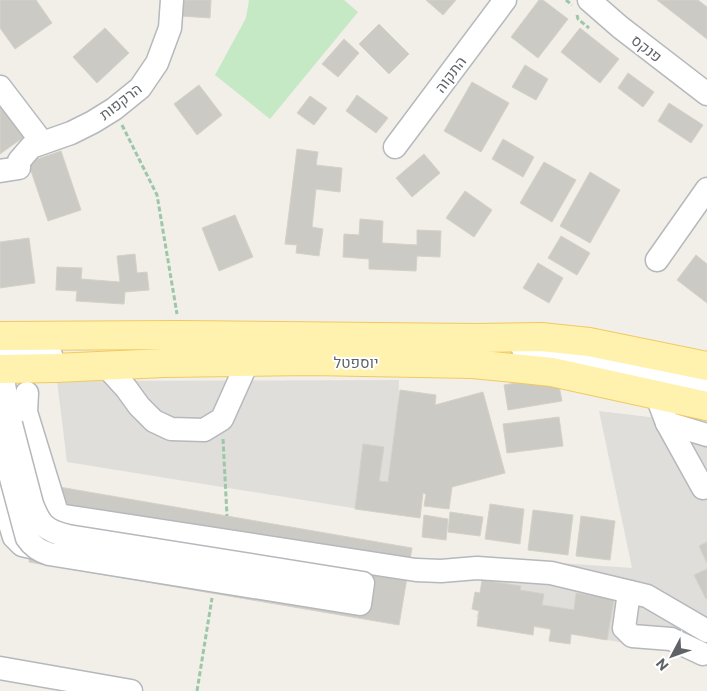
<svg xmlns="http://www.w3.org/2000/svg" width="707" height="691" font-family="Commissioner,Heebo,sans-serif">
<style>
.industrial{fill:#e0deda}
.green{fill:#c5e8c5}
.building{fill:#cccac5;stroke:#d6d1c6}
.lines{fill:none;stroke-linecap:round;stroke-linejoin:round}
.minor-casing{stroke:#b5b8bc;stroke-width:25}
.major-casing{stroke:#f2c960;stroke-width:30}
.path{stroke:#9cc7a9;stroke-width:3;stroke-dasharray:5 2.5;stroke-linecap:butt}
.minor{stroke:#fff;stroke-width:22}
.major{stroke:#fff2af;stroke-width:28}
.minor-bridge-casing{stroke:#b5b8bc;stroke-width:25;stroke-linecap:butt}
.minor-bridge{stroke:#fff;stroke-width:22}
.labels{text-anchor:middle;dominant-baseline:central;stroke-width:4;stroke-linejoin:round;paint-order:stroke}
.street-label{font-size:15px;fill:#5f6368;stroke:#fff}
</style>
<rect width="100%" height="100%" fill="#f1efe8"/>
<g class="industrial">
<polygon points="399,380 396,515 67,462 57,381"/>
<polygon points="599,411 707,424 707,659 624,643 476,617 501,559 632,568"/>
</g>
<polygon class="green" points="249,0 344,0 358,12 270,119 215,75 246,18"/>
<g class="building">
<polygon points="0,0 36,0 52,23 15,49 0,28"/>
<polygon points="182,0 211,0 210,18 181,16"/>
<polygon points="426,0 456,0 443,15"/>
<polygon points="539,0 543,0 568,19 538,58 511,37"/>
<polygon points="657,0 698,0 707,7 707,39"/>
<polygon points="379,24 409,54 389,74 359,44"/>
<polygon points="105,28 129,53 97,83 73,57"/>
<polygon points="580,28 619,59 600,83 561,52"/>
<polygon points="344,39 359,53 338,77 322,64"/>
<polygon points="525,65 548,79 536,100 512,87"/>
<polygon points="628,73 654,92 643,107 618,88"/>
<polygon points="472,82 509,103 481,152 444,131"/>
<polygon points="199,85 222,115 197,135 174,104"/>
<polygon points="0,95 28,134 0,154"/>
<polygon points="357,95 388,118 376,133 346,111"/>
<polygon points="310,96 327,108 314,125 297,113"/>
<polygon points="669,103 703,125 691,143 658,121"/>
<polygon points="503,139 534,157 523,177 492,159"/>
<polygon points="297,149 318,152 316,165 342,168 340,192 316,189 312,227 323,229 319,256 296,253 297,245 285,244"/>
<polygon points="61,151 81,210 48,221 28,162"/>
<polygon points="424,154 440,173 412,197 396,178"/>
<polygon points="544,162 576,180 552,222 520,203"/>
<polygon points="590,172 620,190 590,243 560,226"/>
<polygon points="465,191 492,210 474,237 446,218"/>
<polygon points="235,215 253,257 219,271 202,228"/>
<polygon points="360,219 383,221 382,243 417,245 417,230 441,231 440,257 417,256 416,271 369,269 369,259 343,257 344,234 359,235"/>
<polygon points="561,236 590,253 577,275 548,258"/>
<polygon points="29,238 35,283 0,288 0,242"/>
<polygon points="135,254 137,273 147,272 149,290 125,292 124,304 76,301 77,291 56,290 57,267 82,268 81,279 120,282 117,256"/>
<polygon points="696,255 707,264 707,303 677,280"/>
<polygon points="538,263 563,278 549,303 523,288"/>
<polygon points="557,376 562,401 508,410 504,385"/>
<polygon points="400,390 436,395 435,405 483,392 505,473 452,487 449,509 424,506 426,494 423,493 420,518 355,509 363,444 384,447 379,481 388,482"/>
<polygon points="559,417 563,446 507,453 503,424"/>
<polygon points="42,484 412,548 399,625 29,562"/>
<polygon points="490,504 524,509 520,544 485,539"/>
<polygon points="533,510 573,515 568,555 528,550"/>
<polygon points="450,512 483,517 480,536 448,532"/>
<polygon points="424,515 448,519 446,540 422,537"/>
<polygon points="581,516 615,521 610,560 576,556"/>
<polygon points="707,542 707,563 699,546"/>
<polygon points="707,569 707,598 706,599 694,575"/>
<polygon points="482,580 521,586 520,590 544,594 542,605 574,610 576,593 614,599 607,640 571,634 570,644 549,641 551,629 534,626 533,635 477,626 479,611 472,609 475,592 480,593"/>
</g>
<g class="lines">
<g class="minor-casing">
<g id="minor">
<polyline points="589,0 620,27 707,94"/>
<polyline points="0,87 42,142"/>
<polyline points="395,147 505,0"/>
<polyline points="0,171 19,168 19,161 31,147 71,133 93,122 114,109 140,88 157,63 170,28 172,0"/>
<polyline points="657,260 707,189"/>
<polyline points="522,347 625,365 707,386"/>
<polyline points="0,355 51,355"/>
<polyline points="0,362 11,424"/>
<polyline points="105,365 126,388 139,406 154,421 171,429 204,430 222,419 244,370 249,362"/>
<polyline points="27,393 26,412 62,529"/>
<polyline points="656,394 667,423 703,488"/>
<polyline points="667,423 707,435"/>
<polyline points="0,492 14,537 22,545 44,550"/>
<polyline points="58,515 416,570 441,571 477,568 551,573 647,596 707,631"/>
<polyline points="629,592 624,628 632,636 671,639 703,654"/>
<polyline points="0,668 131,691"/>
</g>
</g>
<g class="major-casing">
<g id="major">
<polyline points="0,336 180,335 475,338 541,337 589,342 707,366"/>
<polyline points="0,369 55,368 163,363 311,361 473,364 552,372 707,406"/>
</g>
</g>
<g class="path">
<polyline points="566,0 572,5"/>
<polyline points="577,15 578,19 589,28"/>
<polyline points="122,125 157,195 177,314"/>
<polyline points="223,439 227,516"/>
<polyline points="197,691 212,598"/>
</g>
<use href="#minor" class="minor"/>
<use href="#major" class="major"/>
<g class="minor-bridge-casing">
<path id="minor-bridge" d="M0,437l27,101c6,9 12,13 22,16l311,50 3,-21 -295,-47c-22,-5 -28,-11 -36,-32l-21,-80"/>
</g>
<use href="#minor-bridge" class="minor-bridge"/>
</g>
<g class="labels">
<g class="street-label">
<text transform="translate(647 48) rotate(38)">פנקס</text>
<text transform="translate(450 74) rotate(-53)">התקוה</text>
<text transform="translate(120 101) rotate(-38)">הרקפות</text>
<text x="356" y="362">יוספטל</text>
</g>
</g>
<g transform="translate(672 656) rotate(229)" stroke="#ffffff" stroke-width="4" paint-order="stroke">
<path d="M0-4L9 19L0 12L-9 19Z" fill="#5f6368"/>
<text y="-8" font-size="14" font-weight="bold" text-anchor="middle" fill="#5f6368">N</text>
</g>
</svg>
